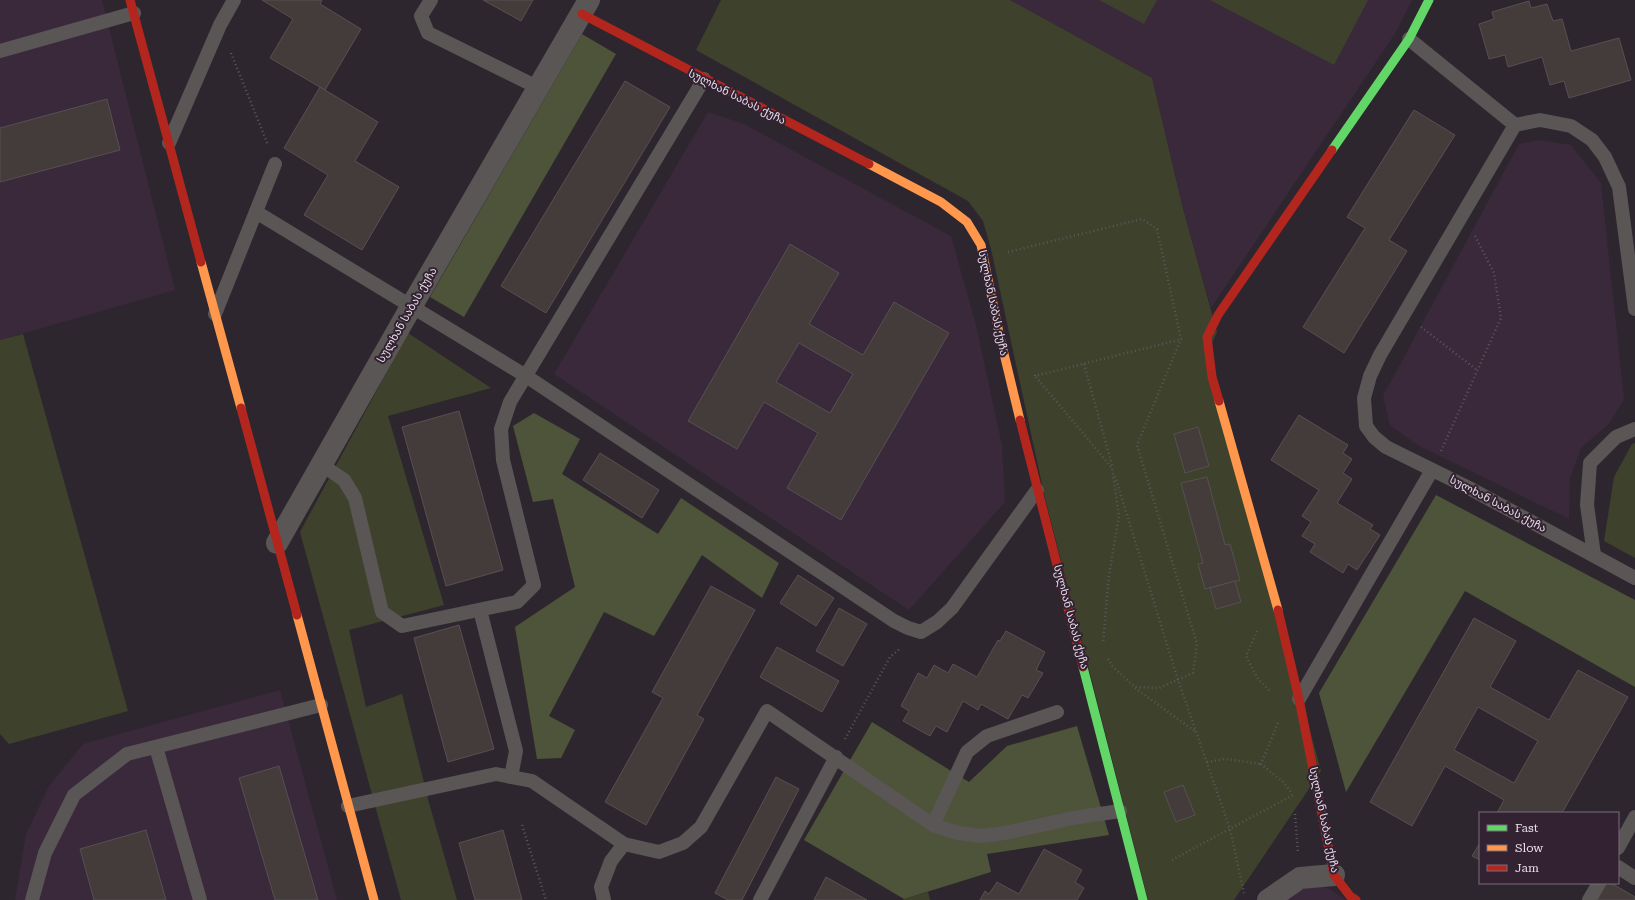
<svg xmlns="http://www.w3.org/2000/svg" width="1635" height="900" font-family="'Roboto Serif','Noto Sans Georgian',serif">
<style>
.built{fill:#3a283b}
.green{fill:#3e422c}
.forest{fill:#4e543a}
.building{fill:#443c3b;stroke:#575052;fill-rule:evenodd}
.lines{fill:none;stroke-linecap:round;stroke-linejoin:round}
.path{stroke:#5c5758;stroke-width:2.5;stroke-dasharray:1 3;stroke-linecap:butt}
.lane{stroke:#5a5655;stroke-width:14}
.street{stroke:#5a5655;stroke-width:22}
.fast{stroke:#63d668;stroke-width:9}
.slow{stroke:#ff974d;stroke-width:9}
.jam{stroke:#b3261e;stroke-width:9}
.labels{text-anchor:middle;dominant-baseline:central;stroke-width:4;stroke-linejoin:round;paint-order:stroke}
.street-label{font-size:11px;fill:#e8dee8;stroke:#322232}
</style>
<rect width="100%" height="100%" fill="#2e262e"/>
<g class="built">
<polygon points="0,0 102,0 175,290 0,340"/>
<polygon points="1010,0 1412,0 1396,32 1211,308 1182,205 1152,78"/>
<polygon points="708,112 744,124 951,236 976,325 1002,445 1005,502 909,610 554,374"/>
<polygon points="1539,140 1571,145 1601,183 1624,399 1609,424 1581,448 1570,478 1569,519 1417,445 1390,425 1383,396 1519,144"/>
<polygon points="280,690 337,900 15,900 26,834 49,786 83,744"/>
<polygon points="1308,881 1329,889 1346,900 1278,900"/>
</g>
<g class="green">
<polygon points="721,0 1010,0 1152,78 1182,205 1217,332 1207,353 1321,771 1234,900 1148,900 1045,498 991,249 983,221 968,201 696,50"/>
<polygon points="1099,0 1157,0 1144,24"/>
<polygon points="1210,0 1368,0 1334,65"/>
<polygon points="408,333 491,388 388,416 444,605 349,630 366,707 402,694 429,803 457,900 401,900 300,532"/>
<polygon points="23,334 128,711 9,744 0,734 0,340"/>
<polygon points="1635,443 1635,558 1604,541 1614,477 1632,444"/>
<polygon points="928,892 930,900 903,900 904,899"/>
</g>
<g class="forest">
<polygon points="582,34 616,54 464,317 430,297"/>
<polygon points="534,413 580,439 562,474 658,534 681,498 779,563 762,598 702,555 654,636 604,612 549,716 575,730 561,758 537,759 515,627 575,587 553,499 533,502 513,426"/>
<polygon points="1436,495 1635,600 1635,687 1465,591 1346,792 1319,693"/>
<polygon points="872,722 969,782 1007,746 1077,726 1109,835 987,854 991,872 904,899 804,840"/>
</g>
<g class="building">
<polygon points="262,0 322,0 320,4 361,29 325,90 270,58 293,19"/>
<polygon points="483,0 533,0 521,21"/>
<polygon points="1529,1 1531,8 1547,4 1553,21 1562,19 1571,51 1619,38 1631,80 1569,98 1564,81 1550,85 1542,57 1508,67 1505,55 1489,59 1479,24 1494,19 1492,12"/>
<polygon points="625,81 670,107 546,313 501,286"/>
<polygon points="320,87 378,122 355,161 399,187 362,250 304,215 328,175 284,148"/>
<polygon points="107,99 120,150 0,182 0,128"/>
<polygon points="1414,110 1455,135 1389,240 1407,251 1344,353 1303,327 1365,228 1347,217"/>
<path d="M790,244l49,29 -30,51 54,31 31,-53 55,31 -108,187 -54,-32 31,-55 -54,-31 -27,47 -49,-28zM799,343l54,31 -23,39 -54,-31z"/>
<polygon points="459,411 503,570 446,586 402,427"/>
<polygon points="1299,415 1348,445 1343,453 1352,459 1343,473 1352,479 1337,503 1373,525 1370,529 1380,535 1357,570 1348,564 1343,573 1310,552 1315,544 1302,536 1311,522 1302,516 1319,490 1271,460"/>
<polygon points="1198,427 1209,466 1185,473 1174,434"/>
<polygon points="600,453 659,490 642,518 583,480"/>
<polygon points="1207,477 1225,545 1230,544 1240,580 1205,589 1198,564 1203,563 1181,483"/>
<polygon points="798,575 834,598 816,626 780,603"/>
<polygon points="1235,581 1241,602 1216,609 1210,588"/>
<polygon points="711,586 755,610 697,715 704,719 646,825 605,802 663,698 652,692"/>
<polygon points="839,608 867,624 843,666 816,651"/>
<path d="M1474,618l42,23 -26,46 59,33 29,-50 50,27 -66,116h-65l7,-13 -59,-34 -33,60 -42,-24zM1478,707l60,34 -24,42 -60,-33z"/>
<polygon points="459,625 494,749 448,762 414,638"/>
<polygon points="1006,631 1045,652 1036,670 1043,673 1028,698 1022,695 1008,719 981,704 978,710 963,701 947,732 936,726 930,736 903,721 909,711 901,706 918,673 927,678 934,665 948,673 953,664 977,677 998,640 1000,641"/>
<polygon points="777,647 839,681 822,712 760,677"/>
<polygon points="279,766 318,900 275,900 239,778"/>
<polygon points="776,777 799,789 742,900 728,900 715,893"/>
<polygon points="1183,785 1195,815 1176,822 1164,792"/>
<polygon points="146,830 166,900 94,900 80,849"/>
<polygon points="503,830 522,900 475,900 459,843"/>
<polygon points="1480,843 1480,860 1472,856"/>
<polygon points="1044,849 1082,870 1075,882 1084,888 1077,900 980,900 985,891 989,894 997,882 1019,894"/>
<polygon points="826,877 867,900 814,900"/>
<polygon points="1607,883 1611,883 1635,897 1635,900 1597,900"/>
</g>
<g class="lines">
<g class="path">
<polyline points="231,53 268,145"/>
<polyline points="1008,252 1142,219 1157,229 1181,339 1137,445 1197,644 1193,673 1159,688 1135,687 1113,667 1108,659"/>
<polyline points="1421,327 1477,370"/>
<polyline points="1084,364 1112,465"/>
<polyline points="1035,375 1035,376 1182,339"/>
<polyline points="1036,377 1112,468 1119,516 1109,575 1103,643"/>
<polyline points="1441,451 1501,318 1494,273 1475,236"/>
<polyline points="1115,476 1178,680 1230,829 1244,893"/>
<polyline points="1257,631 1246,656 1258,679 1271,692"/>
<polyline points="1135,688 1196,732"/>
<polyline points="1278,723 1261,764 1283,782 1291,792"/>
<polyline points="845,739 890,657 901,648"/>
<polyline points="1207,762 1225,759 1261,764"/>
<polyline points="1295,814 1298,853"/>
<polyline points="522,825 546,900"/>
<polyline points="1172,860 1293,795"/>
</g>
<g class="lane">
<polyline points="431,0 421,16 428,33 539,88"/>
<polyline points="1409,39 1515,125"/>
<polyline points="0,51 134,13"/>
<polyline points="169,143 220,25 234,0"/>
<polyline points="256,212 526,376 894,621 908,628 921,632 937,622 952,608 1037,490"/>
<polyline points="1635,309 1619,187 1605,157 1592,140 1571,126 1540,120 1515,125 1380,355 1370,376 1364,398 1366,426 1374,437 1386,447 1469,488 1635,578"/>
<polyline points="215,314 275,164"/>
<polyline points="322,465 344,480 355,498 382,612 402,626 517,602 534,585 503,460 501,429 510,402 704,79"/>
<polyline points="1594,555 1587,505 1590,463 1616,437 1635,429"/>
<polyline points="480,610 516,751 511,777"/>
<polyline points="1299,699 1432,470"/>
<polyline points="156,747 200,900"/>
<polyline points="348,806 496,774 532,781 624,844 659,852 683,843 701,827 767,711 933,825 958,833 982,836 1005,833 1073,818 1120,811"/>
<polyline points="933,825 967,752 987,736 1057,712"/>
<polyline points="1618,848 1635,817"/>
<polyline points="1618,867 1635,878"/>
<polyline points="32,900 45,853 74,795 127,754 321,705"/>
<polyline points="604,900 601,887 611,861 624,844"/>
<polyline points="760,900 836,757"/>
<polyline points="1589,900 1599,883"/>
</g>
<g class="street">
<polyline points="277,543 411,307 589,0"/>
<polyline points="1268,900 1300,878 1334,875"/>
</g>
<g class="fast">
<polyline points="1332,150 1409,39 1429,0"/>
<polyline points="1083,667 1143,900"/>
</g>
<g class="slow">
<polyline points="869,164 941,202 967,222 981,245 999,333 1020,420"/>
<polyline points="201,262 241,408"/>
<polyline points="1219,401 1278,610"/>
<polyline points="297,615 374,900"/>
</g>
<g class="jam">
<polyline points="130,0 201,262"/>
<polyline points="582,14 869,164"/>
<polyline points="1219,401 1212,377 1207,337 1218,315 1332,150"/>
<polyline points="241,408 297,615"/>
<polyline points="1020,420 1083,667"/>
<polyline points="1278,610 1299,699 1334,875 1350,896 1356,900"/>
</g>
</g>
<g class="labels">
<g class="street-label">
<text transform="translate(737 97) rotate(27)">სულხან საბას ქუჩა</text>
<text transform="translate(993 303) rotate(78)">სულხან საბას ქუჩა</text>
<text transform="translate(407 315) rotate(-60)">სულხან საბას ქუჩა</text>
<text transform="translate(1498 504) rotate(28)">სულხან საბას ქუჩა</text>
<text transform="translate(1071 617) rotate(75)">სულხან საბას ქუჩა</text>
<text transform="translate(1324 820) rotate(78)">სულხან საბას ქუჩა</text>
</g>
</g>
<rect x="1479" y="812" width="140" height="72" fill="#322232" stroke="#7b6d7b"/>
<rect x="1487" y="825" width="20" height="6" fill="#63d668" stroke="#7b6d7b"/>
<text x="1515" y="832" font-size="12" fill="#e8dee8">Fast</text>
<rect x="1487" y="845" width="20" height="6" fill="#ff974d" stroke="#7b6d7b"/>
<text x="1515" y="852" font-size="12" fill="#e8dee8">Slow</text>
<rect x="1487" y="865" width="20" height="6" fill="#b3261e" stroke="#7b6d7b"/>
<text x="1515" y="872" font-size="12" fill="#e8dee8">Jam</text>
</svg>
